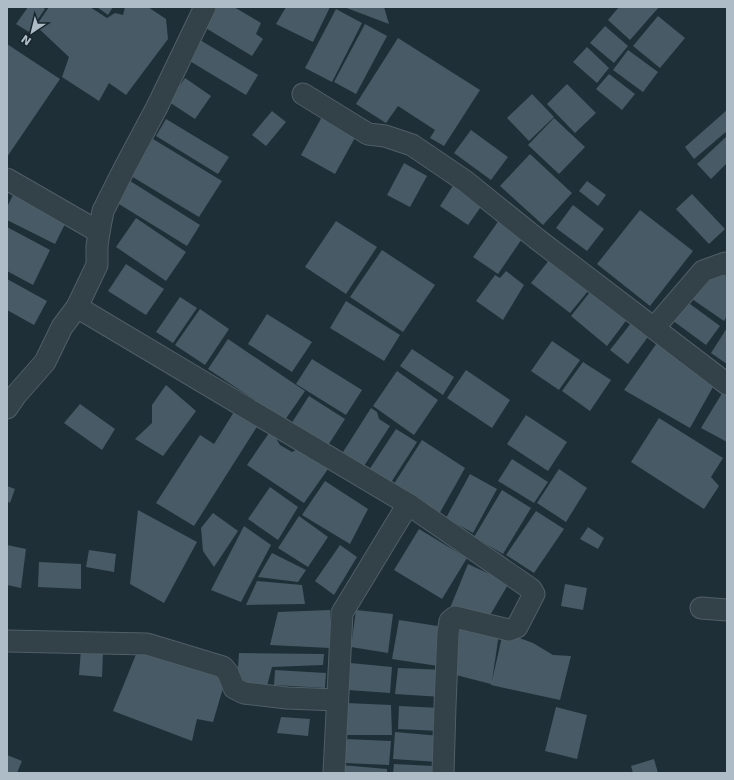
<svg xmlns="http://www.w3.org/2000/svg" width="734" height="780" font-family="'DejaVu Sans',sans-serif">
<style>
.building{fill:#475a65}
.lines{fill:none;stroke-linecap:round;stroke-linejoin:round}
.minor-casing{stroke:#505f67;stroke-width:23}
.minor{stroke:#334149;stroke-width:21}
</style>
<rect width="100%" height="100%" fill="#1f2f38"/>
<g class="building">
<polygon points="28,7 42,7 45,9 29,32 16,24"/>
<polygon points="49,7 90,7 107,18 115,13 123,15 125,7 148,7 166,19 168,39 126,95 109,83 99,101 62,77 69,57 36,26"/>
<polygon points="97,7 113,7 108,15"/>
<polygon points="216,7 234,7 261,23 256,34 263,39 252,56 204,27"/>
<polygon points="286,7 330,7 313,42 276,24"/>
<polygon points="344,7 384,7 389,24"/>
<polygon points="619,7 659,7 630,40 608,20"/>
<polygon points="336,9 362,23 332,82 305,68"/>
<polygon points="658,16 685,38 660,68 633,46"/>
<polygon points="365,24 387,36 356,94 334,82"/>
<polygon points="605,26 628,46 614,63 590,43"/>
<polygon points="398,38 480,90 444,146 430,138 435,130 398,106 386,123 356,104"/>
<polygon points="200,40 258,75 246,95 188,60"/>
<polygon points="7,44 60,79 7,157"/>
<polygon points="587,47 609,68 597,83 573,62"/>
<polygon points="628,50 658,72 643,92 613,70"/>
<polygon points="609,74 635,94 622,110 596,89"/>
<polygon points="185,78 211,96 195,119 169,102"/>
<polygon points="567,84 596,113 575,133 547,104"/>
<polygon points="532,94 554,117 529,141 507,118"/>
<polygon points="727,110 727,131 694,159 685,147"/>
<polygon points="272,111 286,122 266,146 252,135"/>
<polygon points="323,115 357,134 335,174 301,155"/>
<polygon points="554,118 585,147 559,174 528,145"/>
<polygon points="166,119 229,157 218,174 156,136"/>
<polygon points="471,130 508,157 491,180 454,153"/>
<polygon points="726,137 727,139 727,163 711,179 697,164"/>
<polygon points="153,139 222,181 199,217 131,176"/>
<polygon points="530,154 572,193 543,225 500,186"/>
<polygon points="404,163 427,176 410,207 387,195"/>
<polygon points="127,179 200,225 187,246 114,201"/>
<polygon points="456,181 485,201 468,225 440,206"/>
<polygon points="587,181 606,195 598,206 579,191"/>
<polygon points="16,189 69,216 55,244 7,220 7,207"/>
<polygon points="692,194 725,229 709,244 676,209"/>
<polygon points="573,205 604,229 587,251 556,228"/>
<polygon points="640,210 693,251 650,306 597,264"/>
<polygon points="502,216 526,233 498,274 473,257"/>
<polygon points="136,218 186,252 166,281 116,247"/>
<polygon points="336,221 377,247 346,294 305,267"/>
<polygon points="7,227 50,250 33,285 7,271"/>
<polygon points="382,250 435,285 403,332 350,297"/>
<polygon points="554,254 593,285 570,313 531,283"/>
<polygon points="126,264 164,289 146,315 108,291"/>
<polygon points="506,271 524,285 503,320 476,301 495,275 500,278"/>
<polygon points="719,271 727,278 727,316 724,321 692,299"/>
<polygon points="7,279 47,301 34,325 7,310"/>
<polygon points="594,287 631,314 607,346 571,316"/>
<polygon points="180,297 197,308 173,343 156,332"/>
<polygon points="346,301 400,335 384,361 330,328"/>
<polygon points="686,301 720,326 706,345 672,320"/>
<polygon points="200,309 229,329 205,365 175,345"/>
<polygon points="267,314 312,342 292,372 248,344"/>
<polygon points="635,318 653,330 628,364 610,350"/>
<polygon points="727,328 727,364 711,353"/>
<polygon points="228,339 305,391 285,420 208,369"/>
<polygon points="659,340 718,378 690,428 624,390"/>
<polygon points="552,341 580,360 559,390 531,371"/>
<polygon points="412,349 454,377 443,395 400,366"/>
<polygon points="312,359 362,390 346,415 296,384"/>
<polygon points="583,362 611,380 590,411 562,391"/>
<polygon points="466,370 510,400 492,428 447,398"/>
<polygon points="397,371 438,400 414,435 373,406"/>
<polygon points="166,385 196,411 163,456 135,439 152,423 152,405"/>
<polygon points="727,385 727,442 701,428"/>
<polygon points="309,396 345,419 327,447 291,424"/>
<polygon points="80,404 115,429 102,450 64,423"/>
<polygon points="237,407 260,422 194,526 156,503 200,435 214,444"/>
<polygon points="371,408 377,412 379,419 390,426 364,466 343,452"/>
<polygon points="526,415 567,442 548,471 507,444"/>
<polygon points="659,418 723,458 711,477 719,486 704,509 631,462"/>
<polygon points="396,429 417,442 390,484 369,470"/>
<polygon points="271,430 280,445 292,452 298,449 328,469 304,503 247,465"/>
<polygon points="422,440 465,468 438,516 392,487"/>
<polygon points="512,459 548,482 534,503 498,481"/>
<polygon points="559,469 587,488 566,522 537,503"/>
<polygon points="470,474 497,489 473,533 446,518"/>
<polygon points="325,481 368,509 350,544 302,515"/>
<polygon points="7,486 15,489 10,503 7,501"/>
<polygon points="270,487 298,507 278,540 248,519"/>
<polygon points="502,490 531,508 503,554 474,537"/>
<polygon points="138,510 197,542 164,603 130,584"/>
<polygon points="536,511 564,529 534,573 506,555"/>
<polygon points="213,513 238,531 214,567 203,551 201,528"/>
<polygon points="299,516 328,537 308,567 278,548"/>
<polygon points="244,526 271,545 241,602 211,590"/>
<polygon points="588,527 604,538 598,549 580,539"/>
<polygon points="419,529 467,558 442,599 394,570"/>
<polygon points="7,545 26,549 21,588 7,585"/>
<polygon points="340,545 357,557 334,595 315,581"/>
<polygon points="89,550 116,554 114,572 86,567"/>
<polygon points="272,553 306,570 298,582 258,577"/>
<polygon points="39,562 81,564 81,589 38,587"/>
<polygon points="468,564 509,583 486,622 448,613"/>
<polygon points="257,581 302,585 305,604 246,605"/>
<polygon points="565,584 587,588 583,610 561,606"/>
<polygon points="330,610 330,648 270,645 278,612"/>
<polygon points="356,610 393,614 388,653 351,647"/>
<polygon points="399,620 444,627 438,666 392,659"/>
<polygon points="460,627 499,634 492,681 503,632 533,643 553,655 571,656 560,700 491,685 491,684 448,673"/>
<polygon points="139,647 226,678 213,722 197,719 192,741 113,711"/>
<polygon points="81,649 103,652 102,677 79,675"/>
<polygon points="239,653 324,654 323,665 272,667 267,686 237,683"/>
<polygon points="350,663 392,667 390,693 348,690"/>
<polygon points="398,668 445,670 442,697 395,694"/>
<polygon points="275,670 326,673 325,688 274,685"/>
<polygon points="346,703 391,705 392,735 345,735"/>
<polygon points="399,706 441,708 439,731 398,729"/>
<polygon points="556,707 587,715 577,759 545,751"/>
<polygon points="281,717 310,719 308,736 277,733"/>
<polygon points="395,732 440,736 438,762 393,759"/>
<polygon points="345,739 391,741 389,765 345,763"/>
<polygon points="7,755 22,761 17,773 7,773"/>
<polygon points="654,759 658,773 633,773 631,766"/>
<polygon points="394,764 434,766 434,773 393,773"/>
<polygon points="341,765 387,769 387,773 340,773"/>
</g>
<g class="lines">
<g class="minor-casing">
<g id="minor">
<polyline points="303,94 368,134 385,136 412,145 465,181 537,239 727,384"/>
<polyline points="7,179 99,232"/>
<polyline points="77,307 408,504 531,589 534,594 517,627 509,630 455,617 450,621 448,633 445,706 443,773"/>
<polyline points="654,328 703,271 725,263 727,265"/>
<polyline points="7,408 16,395 45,362 62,327 77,307 97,265 97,246 99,232 103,211 124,169 157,107 205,7"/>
<polyline points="701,608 727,610"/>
<polyline points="7,641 147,644 223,667 228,673 234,688 244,693 287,698 337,700"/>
<polyline points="334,773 342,613 408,504"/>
</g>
</g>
<use href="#minor" class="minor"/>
</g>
<rect width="734" height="780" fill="none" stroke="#adbcc6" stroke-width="16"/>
<g transform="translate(32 32) rotate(215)" stroke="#19262d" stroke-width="3" paint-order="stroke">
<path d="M0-3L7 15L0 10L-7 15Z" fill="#adbcc6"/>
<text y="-6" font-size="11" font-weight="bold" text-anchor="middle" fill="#adbcc6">N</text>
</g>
</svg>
